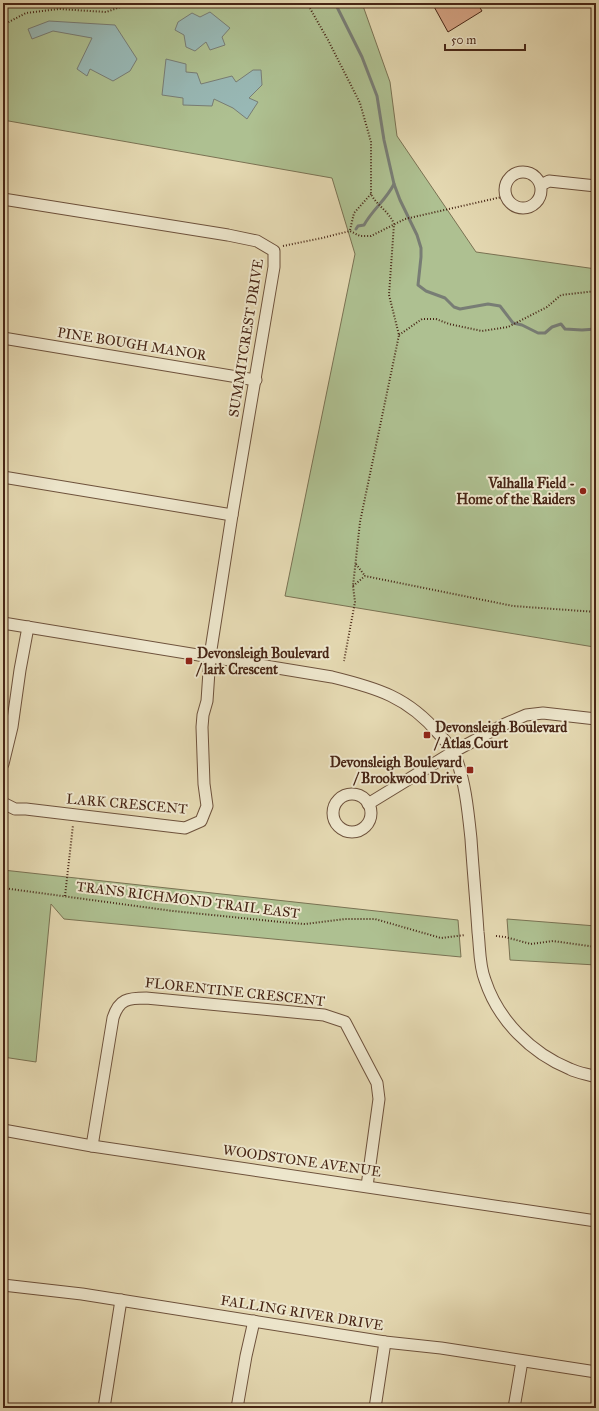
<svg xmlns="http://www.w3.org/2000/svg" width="599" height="1411" font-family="'IM FELL Great Primer',serif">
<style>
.green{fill:#aec091;stroke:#7a7253}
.water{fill:#98b8b5;stroke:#787d75}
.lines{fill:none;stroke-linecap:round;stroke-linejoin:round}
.stream{stroke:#787d75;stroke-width:3}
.building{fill:#d5a384;stroke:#472515}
.minor-casing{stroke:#6e523c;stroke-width:13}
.path{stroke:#472515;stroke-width:2;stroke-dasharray:1 2;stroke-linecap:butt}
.minor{stroke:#ede6cc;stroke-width:11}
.poi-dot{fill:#8f2418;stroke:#ede6cc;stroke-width:1.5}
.labels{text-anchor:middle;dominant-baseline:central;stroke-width:4;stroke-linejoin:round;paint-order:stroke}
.street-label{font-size:14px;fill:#472515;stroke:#ede6cc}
.poi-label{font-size:14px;font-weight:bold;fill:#472515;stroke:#ede6cc;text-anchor:end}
</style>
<rect width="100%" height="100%" fill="#e4d8b1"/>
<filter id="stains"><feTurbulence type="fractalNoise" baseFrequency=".005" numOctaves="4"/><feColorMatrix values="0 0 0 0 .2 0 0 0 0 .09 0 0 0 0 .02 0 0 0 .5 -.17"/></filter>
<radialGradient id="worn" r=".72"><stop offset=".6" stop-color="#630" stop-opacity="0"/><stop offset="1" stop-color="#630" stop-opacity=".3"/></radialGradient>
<g class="green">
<polygon points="3,3 362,3 390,82 397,136 476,252 596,269 596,630 594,647 285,596 355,254 332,178 3,120"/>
<polygon points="3,870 458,920 461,957 64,919 51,904 36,1062 3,1057"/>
<polygon points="507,919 596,926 596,965 510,960"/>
</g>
<g class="water">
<polygon points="210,12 230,28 222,37 225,45 210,50 206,42 195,51 186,47 184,35 175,30 178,22 192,13 200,17"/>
<polygon points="49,21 115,25 137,59 130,71 113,81 90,69 87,76 77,69 92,38 53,31 32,39 28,29"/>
<polygon points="166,59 186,64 186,72 197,73 201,84 232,76 236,82 253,70 261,70 262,85 249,98 258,102 247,119 233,108 214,99 212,106 183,105 183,98 162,95"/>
</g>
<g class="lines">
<g class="stream">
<polyline points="335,3 362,57 377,96 384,140 394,184 400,200 417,235 421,248 421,257 418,285 426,291 445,298 454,307 460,309 488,304 500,306 513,323 522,325 538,333 545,333 552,327 561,324 565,329 582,330 596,329"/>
<path d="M356,229l2,-3 6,-1c9,-16 22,-25 30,-41"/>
</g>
</g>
<polygon class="building" points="432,3 477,3 482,11 448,32"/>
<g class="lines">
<g class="minor-casing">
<g id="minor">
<circle cx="523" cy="190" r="18"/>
<polyline points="541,185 549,181 596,186"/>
<polyline points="3,199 228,235 257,241 274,251 274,267 232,515 210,656 207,701 203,715 202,727 204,784 207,806 201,821 185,828 26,809 15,809 3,803"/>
<polyline points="3,338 256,380"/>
<polyline points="3,477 232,515"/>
<path d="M3,623l329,54c45,11 76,20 107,57 5,6 12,12 15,19 11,26 14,57 17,86 2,31 5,62 7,93 2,16 1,33 7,48 13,40 46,73 85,89 8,4 17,5 26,8"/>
<polyline points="3,764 12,727 20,670 28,627"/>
<circle cx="352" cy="813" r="19"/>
<polyline points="368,804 453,752 505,724 526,715 543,713 596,719"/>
<polyline points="3,1130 92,1146 596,1221"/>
<path d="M92,1146l21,-128c6,-19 15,-20 33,-20l178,17 21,7 32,61 2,16 -12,87"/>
<polyline points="3,1285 82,1294 385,1342 441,1348 596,1372"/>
<polyline points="104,1408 121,1300"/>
<polyline points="237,1408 246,1356 254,1321"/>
<polyline points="375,1408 385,1342"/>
<polyline points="514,1408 522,1361"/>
</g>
</g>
<g class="path">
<path d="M307,3l21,37 32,63 11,39v52c6,12 18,17 23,30l-5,71 10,40 -39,187 -7,64 2,16 -11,59"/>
<polyline points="3,25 26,13 59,9 106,12 132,3"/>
<polyline points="350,230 354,213 371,194"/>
<polyline points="283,246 322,238 350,231 360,236 371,236 405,219 506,196"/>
<polyline points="399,335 422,319 436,319 449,324 482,331 508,327 547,307 561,295 596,291"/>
<polyline points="356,564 365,576"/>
<polyline points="353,586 365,576 513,606 596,612"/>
<polyline points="3,888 173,911 281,922 305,924 345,919 375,919 441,938 465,935"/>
<polyline points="65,896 73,825"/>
<polyline points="496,936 505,937 531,944 553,941 596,947"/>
</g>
<use href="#minor" class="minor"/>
</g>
<g class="poi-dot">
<circle cx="583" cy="491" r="4"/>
<rect x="185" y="657" width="8" height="8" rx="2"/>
<rect x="423" y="731" width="8" height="8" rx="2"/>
<rect x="466" y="766" width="8" height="8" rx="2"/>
</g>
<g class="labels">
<g class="street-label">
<text transform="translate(246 338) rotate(-81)">SUMMITCREST DRIVE</text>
<text transform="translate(132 344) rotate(9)">PINE BOUGH MANOR</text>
<text transform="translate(127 804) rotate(5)">LARK CRESCENT</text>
<text transform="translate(188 900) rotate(7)">TRANS RICHMOND TRAIL EAST</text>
<text transform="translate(235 992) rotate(6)">FLORENTINE CRESCENT</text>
<text transform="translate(302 1161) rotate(8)">WOODSTONE AVENUE</text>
<text transform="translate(302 1313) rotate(9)">FALLING RIVER DRIVE</text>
</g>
<g class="poi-label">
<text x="575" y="483">Valhalla Field -<tspan x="575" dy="16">Home of the Raiders</tspan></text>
<text x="197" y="653" text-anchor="start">Devonsleigh Boulevard<tspan x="197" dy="16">/ lark Crescent</tspan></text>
<text x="435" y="727" text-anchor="start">Devonsleigh Boulevard<tspan x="435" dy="16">/ Atlas Court</tspan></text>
<text x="462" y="762">Devonsleigh Boulevard<tspan x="462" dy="16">/ Brookwood Drive</tspan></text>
</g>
</g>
<rect width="599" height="1411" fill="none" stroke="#e4d8b1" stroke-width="16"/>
<rect x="4" y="4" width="591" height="1403" fill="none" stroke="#472515" stroke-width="2"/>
<rect x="8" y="8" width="583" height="1395" fill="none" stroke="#472515"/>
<path d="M445 44v6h80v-6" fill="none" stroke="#472515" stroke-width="2"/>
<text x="451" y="44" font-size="12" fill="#472515" stroke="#ede6cc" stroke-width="3" paint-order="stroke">50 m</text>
<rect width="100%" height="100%" filter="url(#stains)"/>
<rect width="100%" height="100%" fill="url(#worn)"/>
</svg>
